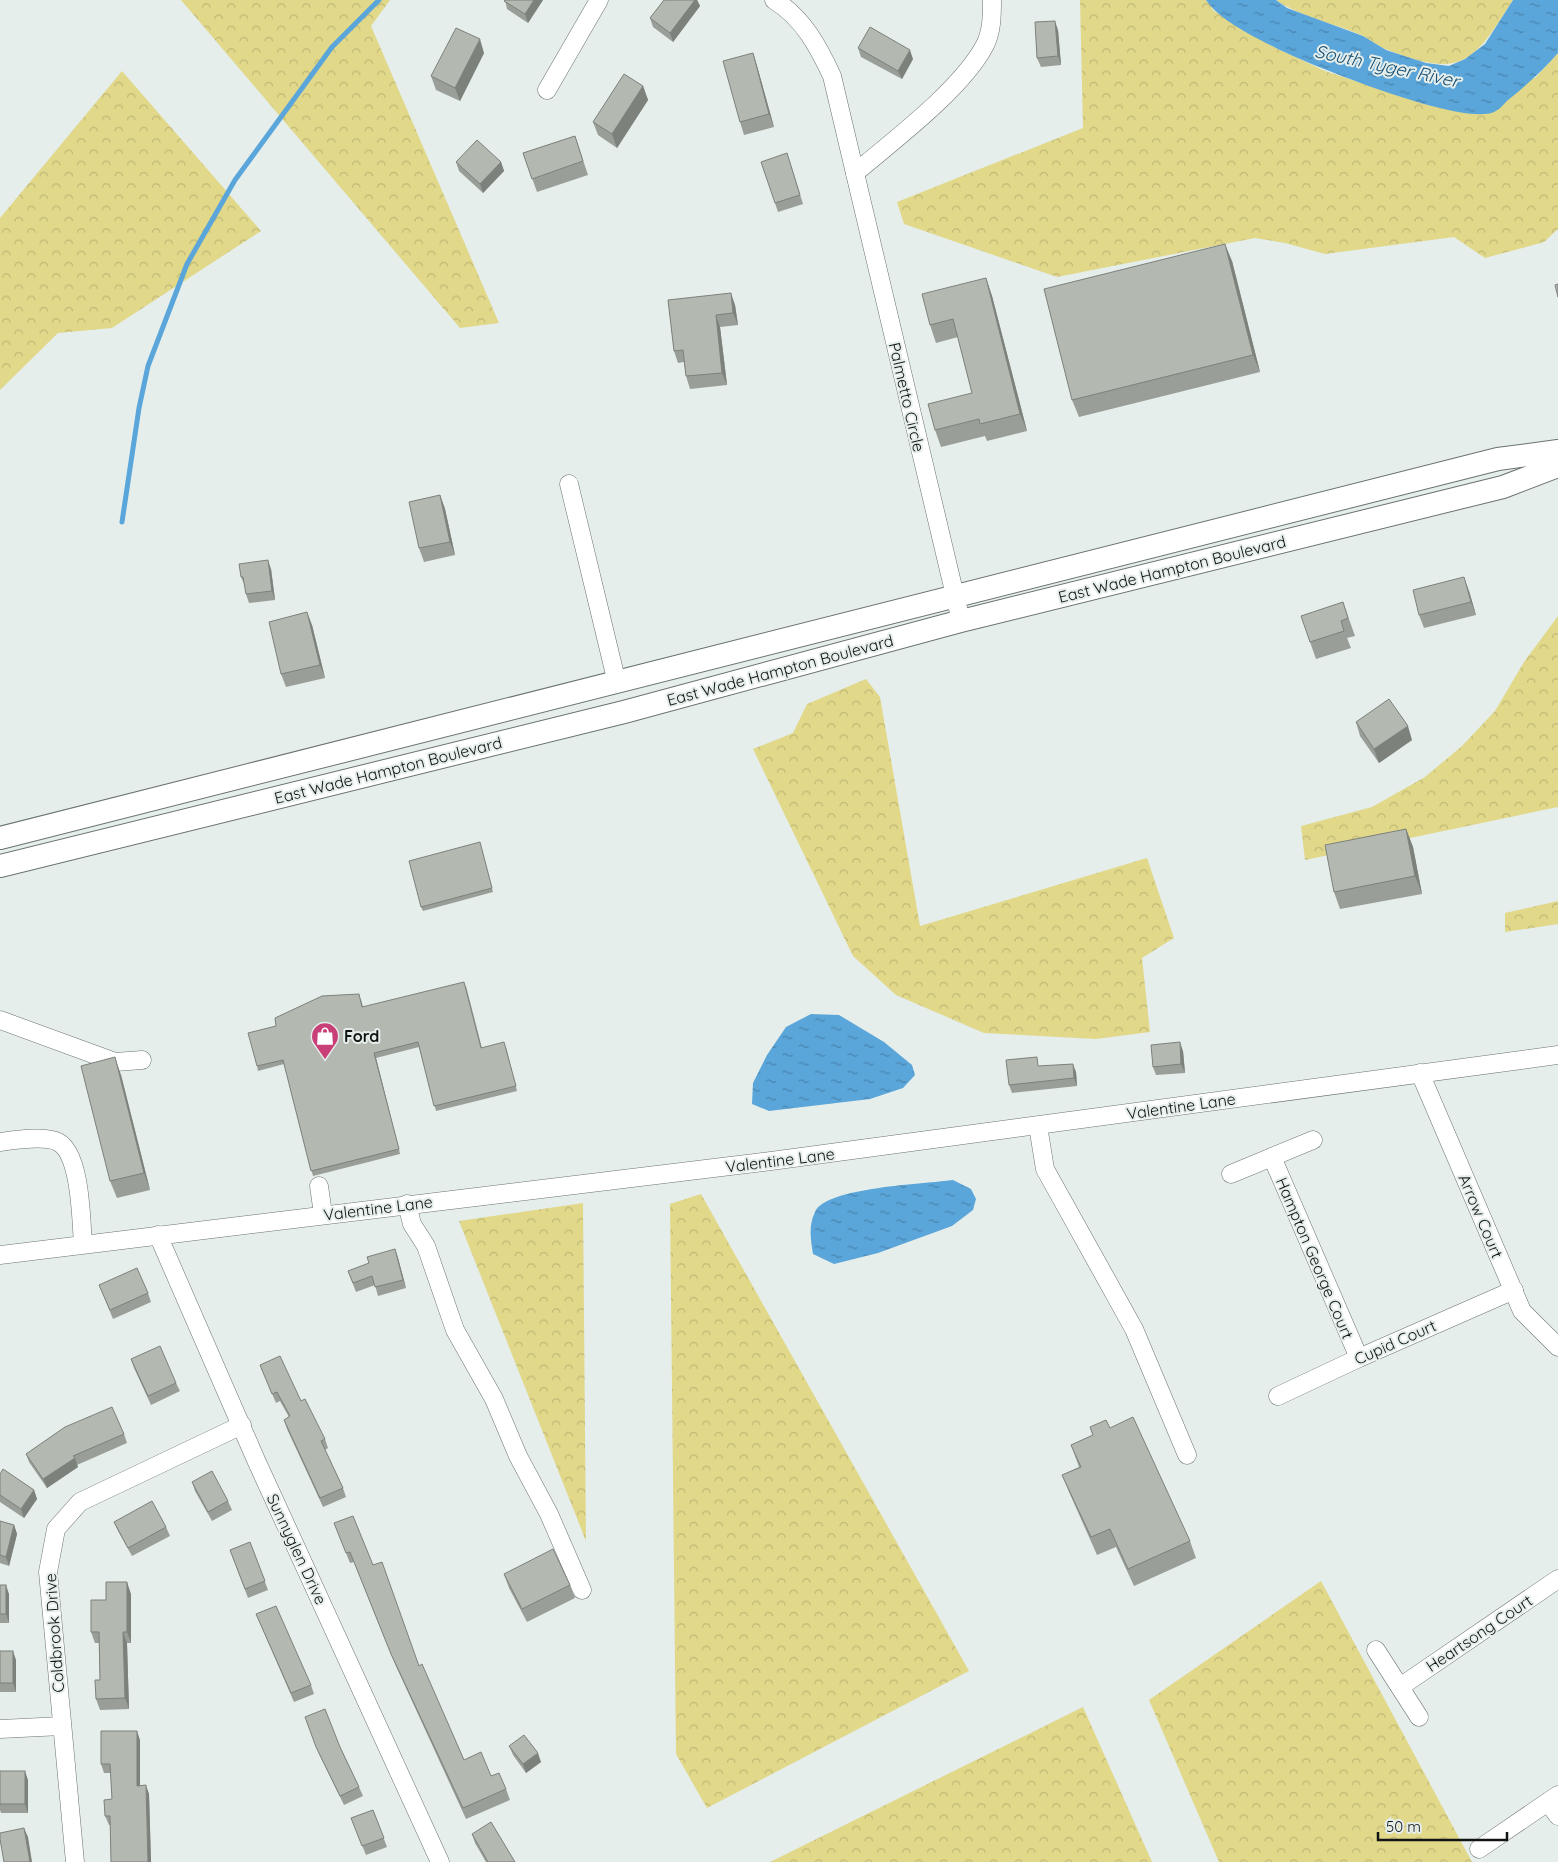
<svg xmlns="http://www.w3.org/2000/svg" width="1558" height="1862" font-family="Quicksand,sans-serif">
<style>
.forest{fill:url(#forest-crowns)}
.water{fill:url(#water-ripples)}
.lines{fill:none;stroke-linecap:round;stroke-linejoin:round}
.stream{stroke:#5aa5d9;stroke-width:5}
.minor-casing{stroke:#6b7370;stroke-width:19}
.major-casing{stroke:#6b7370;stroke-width:24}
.minor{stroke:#fff;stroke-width:18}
.major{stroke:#fff;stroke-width:22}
.wall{fill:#9a9e98}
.shaded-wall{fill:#7d817c}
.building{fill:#b3b8b1;stroke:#7d817c}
.labels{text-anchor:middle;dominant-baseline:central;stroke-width:4;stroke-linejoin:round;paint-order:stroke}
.street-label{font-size:16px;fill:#111413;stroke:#e5eeeb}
.poi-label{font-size:16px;font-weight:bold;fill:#111413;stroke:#e5eeeb;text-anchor:start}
.water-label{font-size:18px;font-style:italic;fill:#175073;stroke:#e5eeeb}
</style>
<defs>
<pattern id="forest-crowns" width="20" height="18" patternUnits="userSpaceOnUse" patternTransform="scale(1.25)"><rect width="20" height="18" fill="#e1d88a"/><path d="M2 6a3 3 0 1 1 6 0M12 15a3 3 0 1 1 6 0" fill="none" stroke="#c0b876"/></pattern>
<pattern id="water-ripples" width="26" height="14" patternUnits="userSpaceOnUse" patternTransform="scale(1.25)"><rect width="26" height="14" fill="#5aa5d9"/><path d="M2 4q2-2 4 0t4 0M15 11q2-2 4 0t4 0" fill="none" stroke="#4985af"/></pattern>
</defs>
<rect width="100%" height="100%" fill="#e5eeeb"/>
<g class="forest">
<polygon points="181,0 390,0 371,26 499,323 460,328"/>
<polygon points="1080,0 1206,0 1214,11 1270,45 1325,71 1432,106 1535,78 1558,53 1558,229 1544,242 1485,258 1454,237 1325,254 1285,243 1255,238 1057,277 904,224 897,202 1083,128"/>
<path d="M1276,0h237c-39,61 -50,80 -125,50 -10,-3 -18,-11 -27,-15 -28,-12 -60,-18 -85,-35z"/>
<polygon points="122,71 261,231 112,328 58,333 0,390 0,218"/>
<polygon points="1558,616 1558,807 1305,860 1301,826 1372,807 1425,777 1462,746 1495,711 1524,662"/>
<polygon points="866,679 880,697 920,926 1147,858 1174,938 1142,958 1150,1032 1096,1039 984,1033 896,995 853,956 753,749 793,733 807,704"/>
<polygon points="1558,901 1558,924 1505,932 1505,913"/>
<polygon points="701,1194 969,1671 707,1808 676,1754 670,1204"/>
<polygon points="583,1203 586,1541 459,1221"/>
<polygon points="1321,1581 1472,1862 1219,1862 1149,1700"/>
<polygon points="1083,1707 1152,1862 770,1862"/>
</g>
<g class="water">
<path d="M1206,0h70l11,8 76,28 23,14 40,13 23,3 16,-7 20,-15 28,-44h45v53c-16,18 -31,32 -50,47 -4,4 -9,10 -14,12 -32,15 -190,-49 -224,-67 -21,-11 -50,-25 -64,-45z"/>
<polygon points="811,1014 839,1015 884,1042 912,1065 915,1075 903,1088 870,1099 769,1111 752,1104 753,1083 767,1055 786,1027"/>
<path d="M953,1180l18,9 5,10 -3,11 -21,16 -74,27 -44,11 -21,-10c-2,-14 -5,-28 2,-42 11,-25 110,-28 138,-32z"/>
</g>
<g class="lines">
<polyline class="stream" points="122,522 139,408 148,366 187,264 235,180 332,47 379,0"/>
<g class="minor-casing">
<g id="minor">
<path d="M774,0c29,18 44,46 58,76l129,545"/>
<polyline points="547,90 599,0"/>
<path d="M855,173c39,-33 107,-84 130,-128 7,-14 7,-30 7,-45"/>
<polyline points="569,484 617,683"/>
<polyline points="0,1020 115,1062 142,1060"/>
<polyline points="1420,1073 1522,1311 1558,1347"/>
<polyline points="1038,1126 1045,1169 1134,1329 1187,1455"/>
<path d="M0,1142c15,-2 44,-7 58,0 23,12 23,78 25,102"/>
<polyline points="1272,1157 1359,1358"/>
<polyline points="1231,1174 1313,1140"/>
<polyline points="319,1186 323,1214"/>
<polyline points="407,1204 412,1224 426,1246 455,1330 494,1399 518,1456 549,1514 582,1590"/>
<polyline points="158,1235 256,1460 440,1862"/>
<polyline points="0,1255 771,1161 1558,1055"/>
<polyline points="1278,1396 1359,1358 1514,1290"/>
<polyline points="1376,1650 1419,1717"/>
<polyline points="1400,1687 1558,1579"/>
<polyline points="0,1729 62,1726"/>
<polyline points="1548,1802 1558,1816"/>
<polyline points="1479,1849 1558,1795"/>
<polyline points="75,1862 48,1572 56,1529 80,1502 242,1425"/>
</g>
</g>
<g class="major-casing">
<g id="major">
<polyline points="0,838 1498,459 1558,451"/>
<polyline points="0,866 624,712 961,621 1503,487 1558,466"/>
</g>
</g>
<use href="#minor" class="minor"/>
<use href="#major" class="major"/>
</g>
<g class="wall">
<polygon points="505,0 543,0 528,23 507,9"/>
<polygon points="664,0 697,0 700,6 673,42 653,27 650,18"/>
<polygon points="1058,30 1061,65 1041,67 1037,58"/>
<polygon points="858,48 913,59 902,79 861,57"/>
<polygon points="484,53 460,101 436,90 431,76"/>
<polygon points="753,53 757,66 774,127 744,135 740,122"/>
<polygon points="643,86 648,100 617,148 598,135 593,122"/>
<polygon points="575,136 588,175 537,192 523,153"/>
<polygon points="456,162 501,162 504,171 483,193 459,171"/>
<polygon points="790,162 803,204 778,212 775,203"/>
<polygon points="1232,261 1260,372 1079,417 1072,400"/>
<polygon points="986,278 992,296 1027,431 987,441 985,436 941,447 935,430 972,393 958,337 936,343 930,325"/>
<polygon points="668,300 735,305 738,325 720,327 727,385 690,389 686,376 684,362 678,363 674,351"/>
<polygon points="440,495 445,509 455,555 424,562 419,548"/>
<polygon points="271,569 275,600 249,603 246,594 245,586 241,577"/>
<polygon points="1469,591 1476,615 1424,628 1419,615"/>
<polygon points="1343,602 1355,636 1347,638 1351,648 1316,659 1310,642"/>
<polygon points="312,625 325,678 286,687 281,674"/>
<polygon points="1356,722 1412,740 1379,763 1360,736"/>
<polygon points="1406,829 1413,847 1422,894 1340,909 1334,892"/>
<polygon points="481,847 493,892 423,911 421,907"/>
<polygon points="466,986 482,1048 506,1047 517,1091 436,1111 419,1047 376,1058 400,1154 313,1176 284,1064 258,1071 257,1066 276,1026 361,999 363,1007"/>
<polygon points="1183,1051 1185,1073 1156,1075 1153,1067"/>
<polygon points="1040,1066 1076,1072 1077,1086 1012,1093 1009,1085"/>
<polygon points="121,1075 150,1190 117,1198 110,1181"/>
<polygon points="395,1249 398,1258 406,1288 378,1296 375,1285 356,1292 348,1271 369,1263"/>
<polygon points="99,1285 148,1293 151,1302 113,1319"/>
<polygon points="131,1359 176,1383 180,1391 151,1405 134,1368"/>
<polygon points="260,1365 301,1401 325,1439 328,1448 325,1450 343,1488 346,1497 323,1507 287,1429 284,1420 289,1417 280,1401 276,1403"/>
<polygon points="1090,1427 1110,1428 1190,1541 1196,1558 1134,1586 1116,1547 1097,1555 1069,1492 1062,1475 1079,1467 1071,1445 1093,1435"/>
<polygon points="124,1434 127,1443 77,1465 78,1467 47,1488 29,1462 26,1454"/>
<polygon points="0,1474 34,1490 37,1499 24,1518 0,1502"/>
<polygon points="192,1482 228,1501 232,1510 212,1521 195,1491"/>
<polygon points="0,1521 14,1525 17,1534 9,1566 0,1563"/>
<polygon points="114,1522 166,1527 170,1536 132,1556 118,1531"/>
<polygon points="334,1523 373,1565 419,1666 464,1760 491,1776 506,1789 510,1800 466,1819 395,1664 354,1562 350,1563"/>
<polygon points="250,1542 268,1590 248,1598 230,1550"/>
<polygon points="504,1574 570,1585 575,1598 527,1622 509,1588"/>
<polygon points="0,1585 9,1594 9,1623 0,1623"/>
<polygon points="131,1594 131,1643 127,1643 129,1709 100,1710 96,1699 100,1680 99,1643 95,1643 91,1632 106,1600"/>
<polygon points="256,1614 311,1685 314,1694 294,1702"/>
<polygon points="0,1651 16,1660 16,1692 0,1692"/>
<polygon points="305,1717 340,1747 359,1787 363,1796 344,1805 320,1756"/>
<polygon points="140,1740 140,1785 149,1794 151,1862 111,1862 111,1825 109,1825 105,1816 112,1799 111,1773 104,1773 101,1764"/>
<polygon points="509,1746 541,1762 526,1773 513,1755"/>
<polygon points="0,1771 28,1780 28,1813 1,1813 0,1810"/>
<polygon points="373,1810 387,1847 366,1855 351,1818"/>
<polygon points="472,1834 515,1862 486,1862 475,1843"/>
</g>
<g class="shaded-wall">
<polygon points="534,0 543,0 528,23 525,14"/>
<polygon points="695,0 697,0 700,6 673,42 670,33"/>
<polygon points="1055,21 1058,30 1061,65 1058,56"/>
<polygon points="480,39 484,53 460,101 455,88"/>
<polygon points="910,50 913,59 902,79 898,71"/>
<polygon points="753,53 757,66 774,127 769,114"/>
<polygon points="643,86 648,100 617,148 612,134"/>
<polygon points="501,162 504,171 483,193 480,184"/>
<polygon points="1225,244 1232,261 1260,372 1253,355"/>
<polygon points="986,278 992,296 1027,431 1020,414"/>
<polygon points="731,293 735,305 738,325 733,313"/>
<polygon points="716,315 720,327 727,385 722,373"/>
<polygon points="440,495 445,509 455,555 450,542"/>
<polygon points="268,560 271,569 275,600 272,591"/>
<polygon points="1464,577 1469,591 1476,615 1471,602"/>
<polygon points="307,612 312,625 325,678 320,665"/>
<polygon points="1408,726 1412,740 1379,763 1374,749"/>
<polygon points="1406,829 1413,847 1422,894 1415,876"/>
<polygon points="1180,1042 1183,1051 1185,1073 1181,1064"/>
<polygon points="374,1053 376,1058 400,1154 399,1149"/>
<polygon points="115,1057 121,1075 150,1190 144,1173"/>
<polygon points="1073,1064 1076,1072 1077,1086 1074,1078"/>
<polygon points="395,1249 398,1258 406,1288 403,1280"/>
<polygon points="75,1458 78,1467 47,1488 43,1479"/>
<polygon points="34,1490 37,1499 24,1518 21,1509"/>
<polygon points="14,1525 17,1534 9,1566 6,1557"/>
<polygon points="127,1582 131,1594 131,1643 127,1632"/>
<polygon points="6,1585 9,1594 9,1623 6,1614"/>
<polygon points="123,1632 127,1643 129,1709 125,1698"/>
<polygon points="13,1651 16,1660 16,1692 13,1683"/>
<polygon points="137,1731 140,1740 140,1794 137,1786"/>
<polygon points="538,1753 541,1762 526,1773 523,1764"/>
<polygon points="25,1771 28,1780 28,1813 25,1804"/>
<polygon points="146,1785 149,1794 151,1862 148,1862"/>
<polygon points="24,1828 28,1837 32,1862 30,1862"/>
</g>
<g class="building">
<polygon points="505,0 534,0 525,14 504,1"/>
<polygon points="664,0 695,0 670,33 650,18"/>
<polygon points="1055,21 1058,56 1037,58 1035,22"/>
<polygon points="870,27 910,50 898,71 858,48"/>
<polygon points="456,28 480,39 455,88 431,76"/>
<polygon points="753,53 769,114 740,122 723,61"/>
<polygon points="624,74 643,86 612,134 593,122"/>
<polygon points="575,136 583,161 532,179 523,153"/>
<polygon points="477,140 501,162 480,184 456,162"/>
<polygon points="787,153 800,195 775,203 761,162"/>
<polygon points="1225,244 1253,355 1072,400 1044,289"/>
<polygon points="986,278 1020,414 980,424 979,419 935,430 928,404 972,393 953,319 930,325 922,294"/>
<polygon points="1558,284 1558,297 1555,285"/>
<polygon points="731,293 733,313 716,315 722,373 686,376 683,350 674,351 668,300"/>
<polygon points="440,495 450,542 419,548 409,502"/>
<polygon points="268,560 272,591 246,594 243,577 241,577 239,564"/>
<polygon points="1464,577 1471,602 1419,615 1413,590"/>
<polygon points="1343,602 1348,618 1341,621 1344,631 1310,642 1301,616"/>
<polygon points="307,612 320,665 281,674 269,622"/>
<polygon points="1389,699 1408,726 1374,749 1356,722"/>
<polygon points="1406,829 1415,876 1334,892 1325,845"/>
<polygon points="480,842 492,888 421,907 409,861"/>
<polygon points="464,982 481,1048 504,1042 516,1086 434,1106 418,1042 374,1053 399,1149 311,1171 283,1060 257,1066 248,1033 276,1026 275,1018 322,996 359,994 362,1007"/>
<polygon points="1180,1042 1181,1064 1153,1067 1151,1045"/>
<polygon points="115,1057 144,1173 110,1181 81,1066"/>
<polygon points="1037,1057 1038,1066 1073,1064 1074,1078 1009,1085 1006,1060"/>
<polygon points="395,1249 403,1280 375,1287 372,1276 353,1283 348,1271 369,1263 367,1257"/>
<polygon points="137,1268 148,1293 110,1310 99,1285"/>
<polygon points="160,1346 176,1383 148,1396 131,1359"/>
<polygon points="280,1356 301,1401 305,1399 325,1439 321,1441 343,1488 320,1498 284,1420 290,1416 277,1392 272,1394 260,1365"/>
<polygon points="112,1407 124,1434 73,1456 75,1458 43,1479 26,1454 65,1427"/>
<polygon points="1133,1417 1190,1541 1128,1569 1110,1529 1091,1537 1062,1475 1081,1467 1071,1445 1093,1435 1090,1427 1106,1420 1110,1428"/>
<polygon points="3,1469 34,1490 21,1509 0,1495 0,1474"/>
<polygon points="212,1471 228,1501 208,1512 192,1482"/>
<polygon points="152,1501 166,1527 128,1548 114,1522"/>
<polygon points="353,1516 373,1565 382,1562 419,1666 422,1664 464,1760 481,1752 491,1776 499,1773 506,1789 463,1808 391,1654 350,1552 346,1553 334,1523"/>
<polygon points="0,1521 14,1525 6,1557 0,1555"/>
<polygon points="250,1542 265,1581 245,1589 230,1550"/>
<polygon points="553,1549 570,1585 522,1609 504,1574"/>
<polygon points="106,1582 127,1582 127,1632 123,1632 125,1698 96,1699 95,1680 100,1680 99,1632 91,1632 91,1600 106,1600"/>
<rect x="0" y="1585" width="6" height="29"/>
<polygon points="276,1606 311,1685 291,1693 256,1614"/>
<rect x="0" y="1651" width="13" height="32"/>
<polygon points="325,1709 340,1747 359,1787 340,1796 316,1747 305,1717"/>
<polygon points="101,1731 137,1731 137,1786 146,1785 148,1862 111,1862 110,1816 105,1816 104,1800 112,1799 110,1764 101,1764"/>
<polygon points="524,1735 538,1753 523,1764 509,1746"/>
<rect x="0" y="1771" width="25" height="33"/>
<polygon points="373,1810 384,1838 362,1846 351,1818"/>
<polygon points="491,1822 515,1862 488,1862 472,1834"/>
<polygon points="24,1828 30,1862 4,1862 0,1839 0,1833"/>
</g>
<defs>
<g id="shop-pin" transform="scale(1.4375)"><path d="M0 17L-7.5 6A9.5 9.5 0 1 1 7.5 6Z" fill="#c93f78" stroke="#e5eeeb"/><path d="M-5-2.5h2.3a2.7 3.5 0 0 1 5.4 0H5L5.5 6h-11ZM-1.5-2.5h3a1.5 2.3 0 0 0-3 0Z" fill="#fff"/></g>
</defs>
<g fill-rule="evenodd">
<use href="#shop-pin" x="325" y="1036"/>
</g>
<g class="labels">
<g class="street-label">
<text transform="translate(907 397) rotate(77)">Palmetto Circle</text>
<text transform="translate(1172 569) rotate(-14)">East Wade Hampton Boulevard</text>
<text transform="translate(780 670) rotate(-15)">East Wade Hampton Boulevard</text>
<text transform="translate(388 770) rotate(-14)">East Wade Hampton Boulevard</text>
<text transform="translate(1181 1106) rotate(-8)">Valentine Lane</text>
<text transform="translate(780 1160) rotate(-7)">Valentine Lane</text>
<text transform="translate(378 1208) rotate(-7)">Valentine Lane</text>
<text transform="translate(1481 1216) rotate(67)">Arrow Court</text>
<text transform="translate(1315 1258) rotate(67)">Hampton George Court</text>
<text transform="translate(1395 1342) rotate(-24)">Cupid Court</text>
<text transform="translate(297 1549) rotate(65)">Sunnyglen Drive</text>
<text transform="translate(54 1633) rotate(-94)">Coldbrook Drive</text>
<text transform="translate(1479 1633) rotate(-34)">Heartsong Court</text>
</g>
<g class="poi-label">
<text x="344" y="1036">Ford</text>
</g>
<g class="water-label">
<text transform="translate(1387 66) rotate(12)">South Tyger River</text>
</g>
</g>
<path d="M1378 1832v8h129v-8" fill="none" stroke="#111413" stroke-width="2.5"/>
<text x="1386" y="1832" font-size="15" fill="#111413" stroke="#e5eeeb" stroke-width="4" paint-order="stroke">50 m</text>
</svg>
